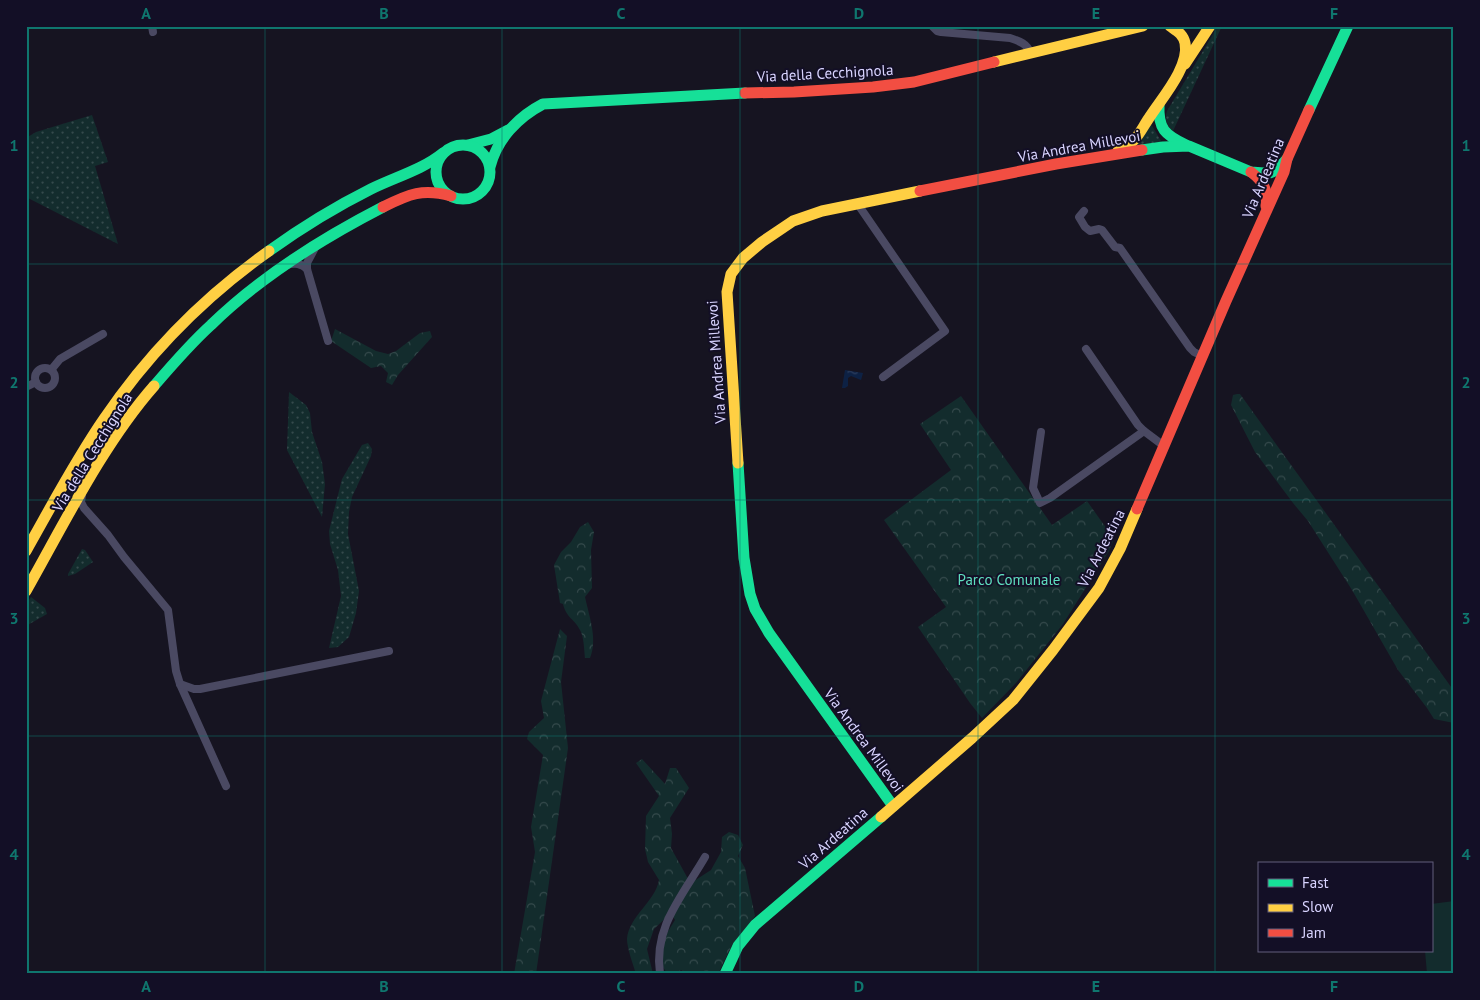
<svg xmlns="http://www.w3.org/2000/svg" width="1480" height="1000" font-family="'PT Sans',sans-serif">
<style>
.grass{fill:url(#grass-dots)}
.forest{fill:url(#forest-crowns)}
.pitch{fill:#132c2d}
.water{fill:url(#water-ripples)}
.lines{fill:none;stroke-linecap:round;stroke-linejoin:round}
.street{stroke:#4a4962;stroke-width:8}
.fast{stroke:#16e098;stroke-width:11}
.slow{stroke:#ffcf43;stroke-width:11}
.jam{stroke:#f24e42;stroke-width:11}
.grid{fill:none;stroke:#0f766e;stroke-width:1;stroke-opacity:0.55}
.labels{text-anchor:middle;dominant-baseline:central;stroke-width:4;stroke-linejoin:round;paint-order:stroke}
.street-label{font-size:15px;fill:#d9d4ff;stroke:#130f26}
.park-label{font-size:15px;fill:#5fe0c0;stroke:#130f26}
.neatline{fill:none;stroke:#0f766e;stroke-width:2}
.grid-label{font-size:16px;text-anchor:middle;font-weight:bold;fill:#0f766e}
</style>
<defs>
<pattern id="grass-dots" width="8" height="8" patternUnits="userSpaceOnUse" patternTransform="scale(1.25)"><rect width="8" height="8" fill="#132c2d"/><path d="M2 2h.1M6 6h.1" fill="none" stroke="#354a4c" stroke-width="1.8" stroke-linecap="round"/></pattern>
<pattern id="forest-crowns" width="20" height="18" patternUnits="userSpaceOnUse" patternTransform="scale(1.25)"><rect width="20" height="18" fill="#132c2d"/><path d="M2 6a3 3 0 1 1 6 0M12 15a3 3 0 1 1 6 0" fill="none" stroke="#354a4c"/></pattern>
<pattern id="water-ripples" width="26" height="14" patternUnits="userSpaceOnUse" patternTransform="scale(1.25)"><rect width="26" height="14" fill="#0d2144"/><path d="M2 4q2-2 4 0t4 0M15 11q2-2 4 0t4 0" fill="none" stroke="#304060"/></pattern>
</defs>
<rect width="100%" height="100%" fill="#161421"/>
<g class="grass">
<path d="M1218,26h4l-49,105c-6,-5 -9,-12 -6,-20z"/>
<polygon points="92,115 108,162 95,166 118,244 26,197 26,138 36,132"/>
<polygon points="1151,124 1161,141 1160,143 1136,147"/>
<polygon points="289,392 306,405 310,413 312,432 322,462 325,484 322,517 287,450"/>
<polygon points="368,443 372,449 371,456 352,497 349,512 348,534 359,591 356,613 349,637 338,647 329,648 341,596 338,570 330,544 329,531 342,479 362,445"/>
<polygon points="82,549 85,550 93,562 75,574 68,576 68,574"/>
<polygon points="31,597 45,608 47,614 26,626 26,605"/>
</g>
<g class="forest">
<polygon points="335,329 376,351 388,354 396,351 420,333 430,331 432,337 398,375 392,385 386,382 388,373 381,366 371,368 331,341"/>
<polygon points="1237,394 1240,394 1454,691 1454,723 1434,719 1427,708 1398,670 1352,590 1308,521 1293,503 1255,452 1231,405 1233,395"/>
<polygon points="961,396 1052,525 1087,501 1114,539 1109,551 1063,624 1016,683 982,718 970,703 918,627 946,607 884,520 951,470 920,424"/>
<path d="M588,522l6,10 -3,18 1,38 -7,9c4,19 13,42 5,61h-5c-1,-9 -1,-21 -5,-28 -6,-12 -13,-11 -17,-26l-3,-1 -6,-38 7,-13 10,-10 9,-15z"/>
<polygon points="560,629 567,636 561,682 568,748 536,974 514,974 535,852 531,827 543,755 527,739 529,732 544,718 541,701"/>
<path d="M642,759l23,25 5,-16h6l13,20 -19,30 2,16 -1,14 16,29 7,4 17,-11 10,-18 1,-15 7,-5 9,3 5,10 -5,11 7,12 10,48 -23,29 -14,29h-27l-10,-4 -6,4h-7c-18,-21 -5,-34 7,-54l-4,-7 -17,16 -7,20 6,25h-17c-3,-10 -9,-26 -9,-35 2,-23 28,-37 32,-59l-11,-18 -3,-13 1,-33 13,-20 -23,-33z"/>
</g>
<polygon class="pitch" points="1454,901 1454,974 1427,974 1425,951 1431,951 1431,904"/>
<polygon class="water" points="845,370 863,373 861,380 851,376 848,378 848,386 845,388 842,388"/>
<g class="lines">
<g class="street">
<polyline points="152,26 153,32"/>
<path d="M932,26l5,5 4,1 69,6c9,3 18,6 20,15"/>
<polyline points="857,203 945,331 883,377"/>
<polyline points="1084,211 1079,217 1085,227 1090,231 1099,229 1102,230 1115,247 1120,248 1190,348 1194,352 1202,356"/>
<polyline points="316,246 307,263 307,269 328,341"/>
<path d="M286,265c9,-2 15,-2 21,4"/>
<polyline points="1086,349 1138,425 1144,431 1164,446"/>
<circle cx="45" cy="378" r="10"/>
<polyline points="51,370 60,359 103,334"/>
<polyline points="26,387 36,382"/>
<polyline points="1041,432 1033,488 1040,503 1050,498 1144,431"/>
<polyline points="82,495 81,502 84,508 108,535 124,557 168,610 176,671 180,684 226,786"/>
<polyline points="180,684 194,689 200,689 389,651"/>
<path d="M660,974c-7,-47 23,-79 45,-117"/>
</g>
<g class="fast">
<path d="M1159,105c-1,24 6,30 27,40"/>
<polyline points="1309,110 1348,26"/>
<polyline points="468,145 491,139 508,130"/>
<circle cx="463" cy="172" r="27"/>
<polyline points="1142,150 1163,147 1189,146 1251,172 1264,173 1270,173 1277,170 1287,159"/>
<path d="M490,167c7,-28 28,-50 53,-63l202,-11"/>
<path d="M269,251c32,-23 66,-44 102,-62 24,-12 51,-19 72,-36"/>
<path d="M154,386c18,-21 36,-42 57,-61 50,-49 110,-86 172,-118"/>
<polyline points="738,463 744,558 750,594 755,609 769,633 893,806"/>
<polyline points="725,974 738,946 755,925 881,817"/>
</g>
<g class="slow">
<polyline points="994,62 1143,26"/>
<polyline points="1185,64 1210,26"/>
<path d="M1118,151c6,-3 11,-6 16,-11 6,-6 10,-15 15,-22 12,-19 41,-51 36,-75 -2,-9 -8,-12 -15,-17"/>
<polyline points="738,463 727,292 731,274 743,258 762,242 793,221 822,211 920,191"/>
<path d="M26,551c25,-44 49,-90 78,-132 44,-65 100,-122 165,-168"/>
<path d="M26,591c38,-67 77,-147 128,-205"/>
<polyline points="881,817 972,738 1013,700 1053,650 1099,588 1120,549 1137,509"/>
</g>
<g class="jam">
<polyline points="745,93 794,92 873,87 914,82 994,62"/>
<path d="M1251,172c13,10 17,18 15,34"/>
<polyline points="920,191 1056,164 1142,150"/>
<path d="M383,207c26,-13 40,-19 68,-11"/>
<polyline points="1137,509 1226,301 1284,172 1287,159 1309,110"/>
</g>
</g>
<path class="grid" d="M265,26v948M502,26v948M740,26v948M978,26v948M1215,26v948M26,264h1428M26,500h1428M26,736h1428"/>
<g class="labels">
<g class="street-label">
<text transform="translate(825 73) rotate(-3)">Via della Cecchignola</text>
<text transform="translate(1079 146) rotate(-10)">Via Andrea Millevoi</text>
<text transform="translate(1263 178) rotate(-67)">Via Ardeatina</text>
<text transform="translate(716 362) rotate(-94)">Via Andrea Millevoi</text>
<text transform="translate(92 452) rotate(-58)">Via della Cecchignola</text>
<text transform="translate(1101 548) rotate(-63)">Via Ardeatina</text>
<text transform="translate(864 740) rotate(54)">Via Andrea Millevoi</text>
<text transform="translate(833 838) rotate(-41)">Via Ardeatina</text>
</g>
<g class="park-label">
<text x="1009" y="579">Parco Comunale</text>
</g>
</g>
<rect width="1480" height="1000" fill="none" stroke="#130f26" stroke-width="55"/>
<rect x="1258" y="862" width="175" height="90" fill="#130f26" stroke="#625e7d"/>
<rect x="1268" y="879" width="25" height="8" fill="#16e098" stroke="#625e7d"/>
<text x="1302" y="888" font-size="15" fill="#d9d4ff">Fast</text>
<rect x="1268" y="904" width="25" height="8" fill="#ffcf43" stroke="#625e7d"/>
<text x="1302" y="912" font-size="15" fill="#d9d4ff">Slow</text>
<rect x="1268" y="929" width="25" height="8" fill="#f24e42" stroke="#625e7d"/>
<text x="1302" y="938" font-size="15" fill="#d9d4ff">Jam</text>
<rect x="28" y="28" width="1424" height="944" class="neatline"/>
<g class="grid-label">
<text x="146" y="19">A</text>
<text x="384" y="19">B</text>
<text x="621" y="19">C</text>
<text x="859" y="19">D</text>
<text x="1096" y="19">E</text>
<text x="1334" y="19">F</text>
<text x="14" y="151">1</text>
<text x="1466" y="151">1</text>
<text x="14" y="388">2</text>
<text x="1466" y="388">2</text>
<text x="14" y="624">3</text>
<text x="1466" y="624">3</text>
<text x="14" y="860">4</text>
<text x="1466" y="860">4</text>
<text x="146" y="992">A</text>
<text x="384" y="992">B</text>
<text x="621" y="992">C</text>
<text x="859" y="992">D</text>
<text x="1096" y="992">E</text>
<text x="1334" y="992">F</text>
</g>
</svg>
